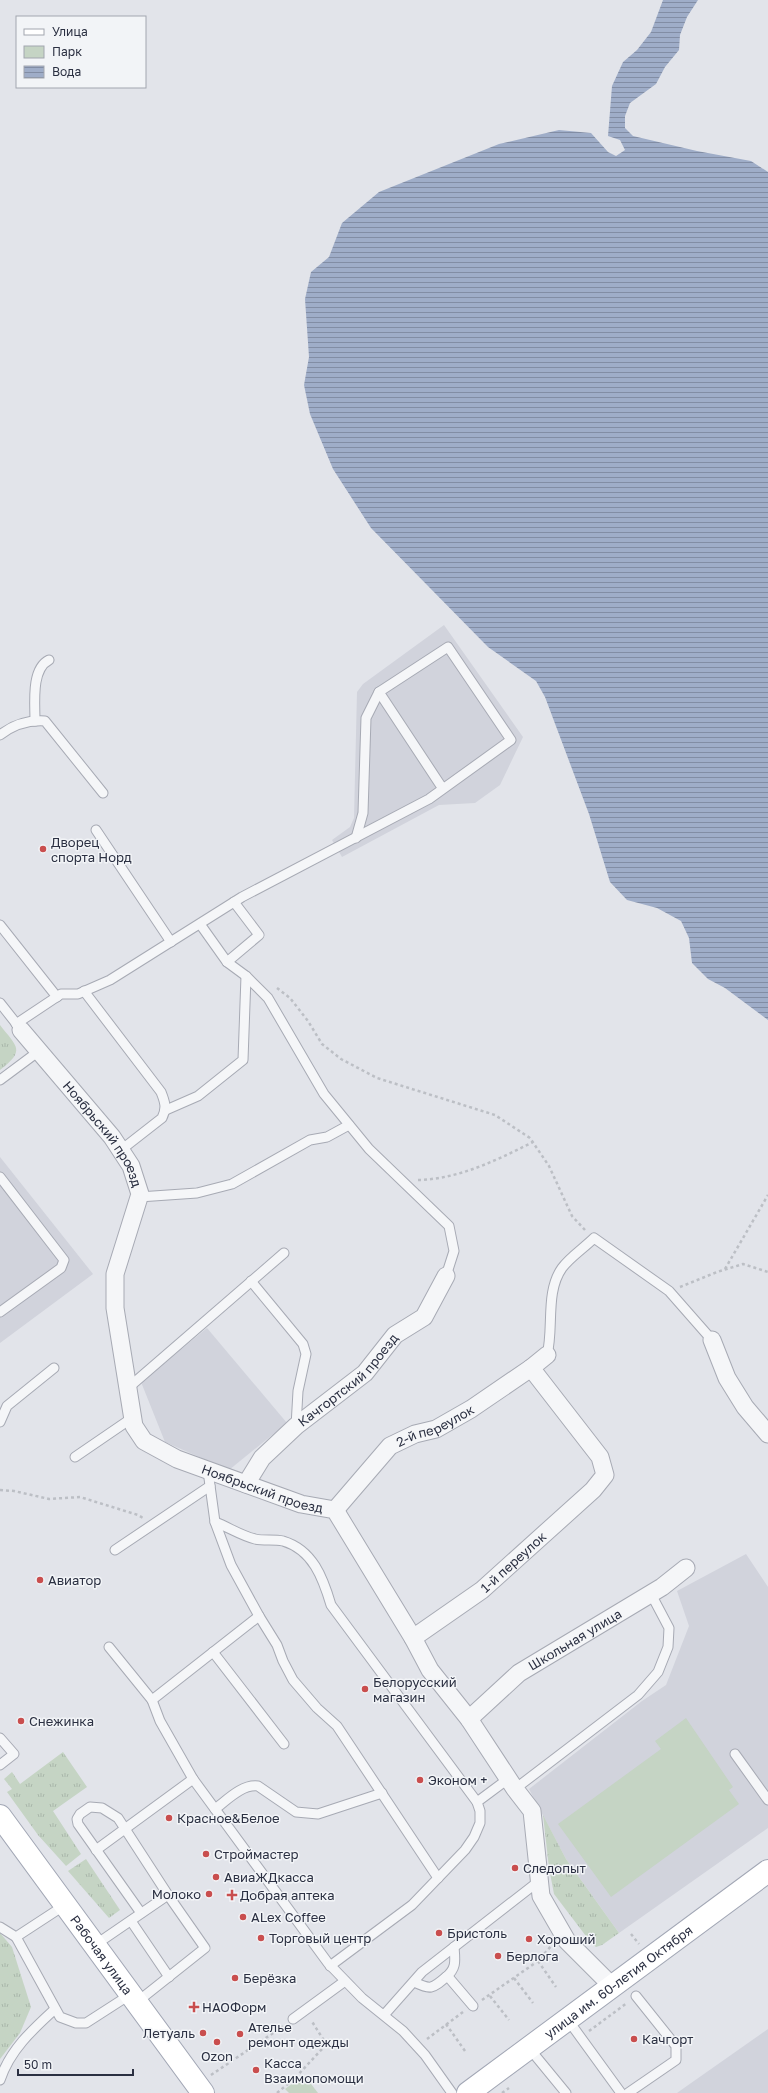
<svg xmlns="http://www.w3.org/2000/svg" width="768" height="2093" font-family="'Golos Text',sans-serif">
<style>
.built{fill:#d1d3dc}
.grass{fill:url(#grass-tufts)}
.park{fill:#c5d4c4}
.water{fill:url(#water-rules)}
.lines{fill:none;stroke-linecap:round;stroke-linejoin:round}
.service-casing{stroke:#a7aab4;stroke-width:11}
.minor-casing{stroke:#a7aab4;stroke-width:19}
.primary-casing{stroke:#a2a7b5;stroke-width:24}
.path{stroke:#bcbfc5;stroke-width:2.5;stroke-dasharray:3 3;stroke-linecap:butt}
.service{stroke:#f5f6f8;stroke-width:9}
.minor{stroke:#f5f6f8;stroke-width:17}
.primary{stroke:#fff;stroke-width:22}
.poi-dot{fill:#c94e4e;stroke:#f2f4f7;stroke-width:1.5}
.labels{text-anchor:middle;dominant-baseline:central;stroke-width:3;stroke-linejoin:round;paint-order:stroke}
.poi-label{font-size:13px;fill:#2b3042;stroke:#f2f4f7;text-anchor:start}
.street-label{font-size:13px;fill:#2b3042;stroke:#f2f4f7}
</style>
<defs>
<pattern id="grass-tufts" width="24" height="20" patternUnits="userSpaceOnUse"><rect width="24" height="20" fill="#c5d4c4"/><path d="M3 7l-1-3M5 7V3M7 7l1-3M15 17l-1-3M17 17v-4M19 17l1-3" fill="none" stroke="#a9b6aa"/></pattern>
<pattern id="water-rules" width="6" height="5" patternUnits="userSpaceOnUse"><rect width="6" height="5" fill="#9fadc8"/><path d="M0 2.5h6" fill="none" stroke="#828da4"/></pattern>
</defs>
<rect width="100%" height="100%" fill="#e2e4ea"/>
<g class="built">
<polygon points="444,625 523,737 500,785 475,803 439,805 342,857 332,840 350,827 354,818 357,692 363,684"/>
<polygon points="0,1157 93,1274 0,1343"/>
<polygon points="207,1328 287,1423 229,1470 165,1442 141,1382"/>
<polygon points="746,1554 768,1587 768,1828 619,1933 566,1859 529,1789 642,1701 666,1685 689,1626 677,1591"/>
<polygon points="768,2029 768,2093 677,2093 684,2088"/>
</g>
<g class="grass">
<path d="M0,1025c17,22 26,25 0,45z"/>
<polygon points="63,1752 87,1787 53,1811 81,1854 66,1866 38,1835 7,1792 12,1789 4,1779 12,1772 20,1784"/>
<polygon points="543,1815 566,1859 619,1933 602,1945 596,1947 592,1944 554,1894 549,1868"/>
<polygon points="86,1859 120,1910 109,1918 68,1871"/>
<polygon points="0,1933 12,1947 31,2007 20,2033 0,2059"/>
</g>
<g class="park">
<polygon points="686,1718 733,1787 729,1790 739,1804 611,1897 558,1824 661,1749 655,1741"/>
<polygon points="304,2075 318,2093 289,2093 285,2089"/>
</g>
<polygon class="water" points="663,0 698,0 687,17 680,35 679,50 665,67 656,84 630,103 625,116 625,128 633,136 697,151 751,161 768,172 768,1020 725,988 708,979 692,963 689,938 681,921 657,908 627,900 610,882 589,814 545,697 536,681 488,647 371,528 333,469 310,414 304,385 309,357 305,299 311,272 329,257 342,223 379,192 499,144 559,130 591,133 608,152 616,156 625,150 620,140 608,136 612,86 623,62 637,50 651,32"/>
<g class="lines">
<g class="service-casing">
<g id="service">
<path d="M35,721c0,-18 -4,-52 14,-61"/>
<path d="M0,735c13,-10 29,-15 45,-14l58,72"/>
<polyline points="96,830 171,942"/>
<polyline points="356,838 363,813 366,718 379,692"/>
<polyline points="200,924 227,962 259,935 234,902"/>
<polyline points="0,925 57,997"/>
<polyline points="227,962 246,976 268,998 324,1094 369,1149 449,1226 454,1251 446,1276"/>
<path d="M84,991l77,101c4,10 6,16 1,26l-41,32"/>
<polyline points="0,1003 19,1027"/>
<polyline points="16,1024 61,994 78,994 110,980 242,897 429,799 511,740 448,647 379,692 443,789"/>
<polyline points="0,1080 39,1051"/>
<polyline points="166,1110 198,1096 243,1060 246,976"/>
<polyline points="0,1177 64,1260 61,1268 0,1312"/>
<polyline points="139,1197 197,1193 232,1184 310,1140 327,1137 349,1125"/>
<polyline points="251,1281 303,1344 306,1354 298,1391 296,1426"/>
<path d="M547,1355c7,-27 -2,-63 15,-87 8,-11 22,-20 32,-30l75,53 43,49"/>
<polyline points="128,1388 284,1253"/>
<polyline points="0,1422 7,1406 54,1368"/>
<polyline points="75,1457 132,1418"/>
<polyline points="208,1471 215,1522 231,1565 259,1616"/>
<path d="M215,1522c13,5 27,14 40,17 9,2 19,0 28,2 30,9 40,37 48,64l146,197"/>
<polyline points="115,1550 210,1486"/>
<polyline points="213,1652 284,1744"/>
<polyline points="152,1700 259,1616 277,1645 283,1661 293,1680 317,1708 337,1726 438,1878"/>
<polyline points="0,1738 14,1754 0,1765"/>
<polyline points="735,1754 768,1800"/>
<polyline points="193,1779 328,1963 362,1998 403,2031 425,2055 452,2093"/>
<polyline points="515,1789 638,1695 658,1672 668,1647 669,1628 651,1594"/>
<path d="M215,1809c12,-9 27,-25 43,-23l38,26 22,2 64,-21"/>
<polyline points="96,1850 193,1779 160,1721 152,1700 109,1647"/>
<polyline points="141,1913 78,1824 77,1819 80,1814 90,1807 102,1808 118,1818 168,1895"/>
<polyline points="131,1921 169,1977"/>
<polyline points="0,1927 16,1937 65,1905"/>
<polyline points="16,1937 60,2017 76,2023 86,2023 131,1994"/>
<polyline points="95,1945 168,1895 205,1948 137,2002"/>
<polyline points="330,1966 412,1905 465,1850 474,1837 480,1823 480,1811 477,1802 508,1779"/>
<path d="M446,1977c11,-9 9,-17 8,-30"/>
<path d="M414,1982c17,8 18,7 32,-5l4,2 23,27"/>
<polyline points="384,2015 422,1972 539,1881"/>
<polyline points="293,2019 345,1981"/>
<polyline points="568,2020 621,2093"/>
<polyline points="529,2048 566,2093"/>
<path d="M0,2080c10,-30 32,-50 55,-71"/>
<polyline points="628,2093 676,2060 676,2046 636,1996"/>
</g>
</g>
<g class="minor-casing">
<g id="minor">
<path id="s1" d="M21,1030l91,107 19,29 9,28 -25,80v34l19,118 10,15 33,18 124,45 34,6 78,128 17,32 39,49 46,70 17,22 9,85 26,45 45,45"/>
<polyline points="712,1340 727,1378 745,1407 768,1434"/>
<path id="s2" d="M246,1484l16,-26 34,-32 69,-53 30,-38 29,-18 22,-41"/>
<path id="s3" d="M335,1510l55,-64 25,-12 21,-5 35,-20 60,-41 16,-13"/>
<path id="s4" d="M413,1638l69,-48 111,-100 12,-15 -5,-18 -69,-89"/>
<path id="s5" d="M469,1719l50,-46 143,-86 24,-19"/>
</g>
</g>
<g class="primary-casing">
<g id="primary">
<path id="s6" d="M0,1816l203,277"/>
<path id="s7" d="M468,2093l300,-222"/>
</g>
</g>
<g class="path">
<polyline points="277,988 290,998 308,1021 322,1044 341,1059 377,1078 495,1115 530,1138 549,1166 572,1216 585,1230"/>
<path d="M418,1180c41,-1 79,-20 115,-38"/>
<polyline points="725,1269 768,1195"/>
<polyline points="680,1287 717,1272 743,1264 768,1272"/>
<polyline points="0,1490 14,1491 49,1499 80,1497 138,1515 143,1518"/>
<polyline points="631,1934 639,1944"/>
<polyline points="538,1961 556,1987"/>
<polyline points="514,1978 533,2003"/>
<polyline points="490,1996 509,2020"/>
<polyline points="482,2000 538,1961 552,1945"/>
<polyline points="446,2024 465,2051"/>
<polyline points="589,2031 627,2003"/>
<polyline points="427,2039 463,2012"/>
<polyline points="211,2075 285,2025"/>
<polyline points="277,2093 295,2078 323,2048 323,2039 311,2020"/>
<polyline points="502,2093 509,2088"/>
</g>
<use href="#service" class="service"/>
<use href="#minor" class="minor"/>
<use href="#primary" class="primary"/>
</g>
<g class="poi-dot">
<circle cx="43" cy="849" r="4"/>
<circle cx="40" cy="1580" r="4"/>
<circle cx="365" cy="1689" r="4"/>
<circle cx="21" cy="1721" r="4"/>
<circle cx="420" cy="1780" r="4"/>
<circle cx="169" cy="1818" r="4"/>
<circle cx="206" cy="1854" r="4"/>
<circle cx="515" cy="1868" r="4"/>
<circle cx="216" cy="1877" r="4"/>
<circle cx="209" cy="1894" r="4"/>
<path d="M230 1889h4v4h4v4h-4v4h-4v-4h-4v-4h4z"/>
<circle cx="243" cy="1917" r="4"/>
<circle cx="439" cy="1933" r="4"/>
<circle cx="261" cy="1938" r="4"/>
<circle cx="529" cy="1939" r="4"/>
<circle cx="498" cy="1956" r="4"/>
<circle cx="235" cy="1978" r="4"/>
<path d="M192 2001h4v4h4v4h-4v4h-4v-4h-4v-4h4z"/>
<circle cx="203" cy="2033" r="4"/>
<circle cx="240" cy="2034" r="4"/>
<circle cx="634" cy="2039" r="4"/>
<circle cx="217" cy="2042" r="4"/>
<circle cx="256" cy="2070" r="4"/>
</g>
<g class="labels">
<g class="poi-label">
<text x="51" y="842">Дворец<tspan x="51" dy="15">спорта Норд</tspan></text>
<text x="48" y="1580">Авиатор</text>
<text x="373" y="1682">Белорусский<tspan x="373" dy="15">магазин</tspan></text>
<text x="29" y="1721">Снежинка</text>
<text x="428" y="1780">Эконом +</text>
<text x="177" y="1818">Красное&amp;Белое</text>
<text x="214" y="1854">Строймастер</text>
<text x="523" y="1868">Следопыт</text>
<text x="224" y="1877">АвиаЖДкасса</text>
<text x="201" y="1894" text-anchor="end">Молоко</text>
<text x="240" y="1895">Добрая аптека</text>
<text x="251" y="1917">ALex Coffee</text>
<text x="447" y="1933">Бристоль</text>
<text x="269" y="1938">Торговый центр</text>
<text x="537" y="1939">Хороший</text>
<text x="506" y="1956">Берлога</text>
<text x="243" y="1978">Берёзка</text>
<text x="202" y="2007">НАОФорм</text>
<text x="248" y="2027">Ателье<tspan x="248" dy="15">ремонт одежды</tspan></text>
<text x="195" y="2033" text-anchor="end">Летуаль</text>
<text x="642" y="2039">Качгорт</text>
<text x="217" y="2056" text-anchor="middle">Ozon</text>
<text x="264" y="2063">Касса<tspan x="264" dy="15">Взаимопомощи</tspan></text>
</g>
<g class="street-label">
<text stroke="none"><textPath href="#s1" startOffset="133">Ноябрьский проезд</textPath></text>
<text stroke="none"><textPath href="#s2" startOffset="147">Качгортский проезд</textPath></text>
<text stroke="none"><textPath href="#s3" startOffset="134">2-й переулок</textPath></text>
<text stroke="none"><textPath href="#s1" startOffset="588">Ноябрьский проезд</textPath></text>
<text stroke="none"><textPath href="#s4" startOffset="126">1-й переулок</textPath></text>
<text stroke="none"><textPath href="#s5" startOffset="133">Школьная улица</textPath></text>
<text stroke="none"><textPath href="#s6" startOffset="172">Рабочая улица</textPath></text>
<text stroke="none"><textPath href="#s7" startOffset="187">улица им. 60-летия Октября</textPath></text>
</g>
</g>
<rect x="16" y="16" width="130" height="72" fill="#f2f4f7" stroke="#a2a6af"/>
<rect x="24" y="29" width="20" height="6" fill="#ffffff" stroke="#a2a6af"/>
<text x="52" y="36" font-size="12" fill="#2b3042">Улица</text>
<rect x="24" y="46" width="20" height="12" fill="#c5d4c4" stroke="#a2a6af"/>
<text x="52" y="56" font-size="12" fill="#2b3042">Парк</text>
<rect x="24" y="66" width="20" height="12" fill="url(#water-rules)" stroke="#a2a6af"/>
<text x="52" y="76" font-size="12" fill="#2b3042">Вода</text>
<path d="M18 2069v6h115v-6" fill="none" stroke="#2b3042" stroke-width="2"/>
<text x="24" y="2069" font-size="12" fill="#2b3042" stroke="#f2f4f7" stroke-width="3" paint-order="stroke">50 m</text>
</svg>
